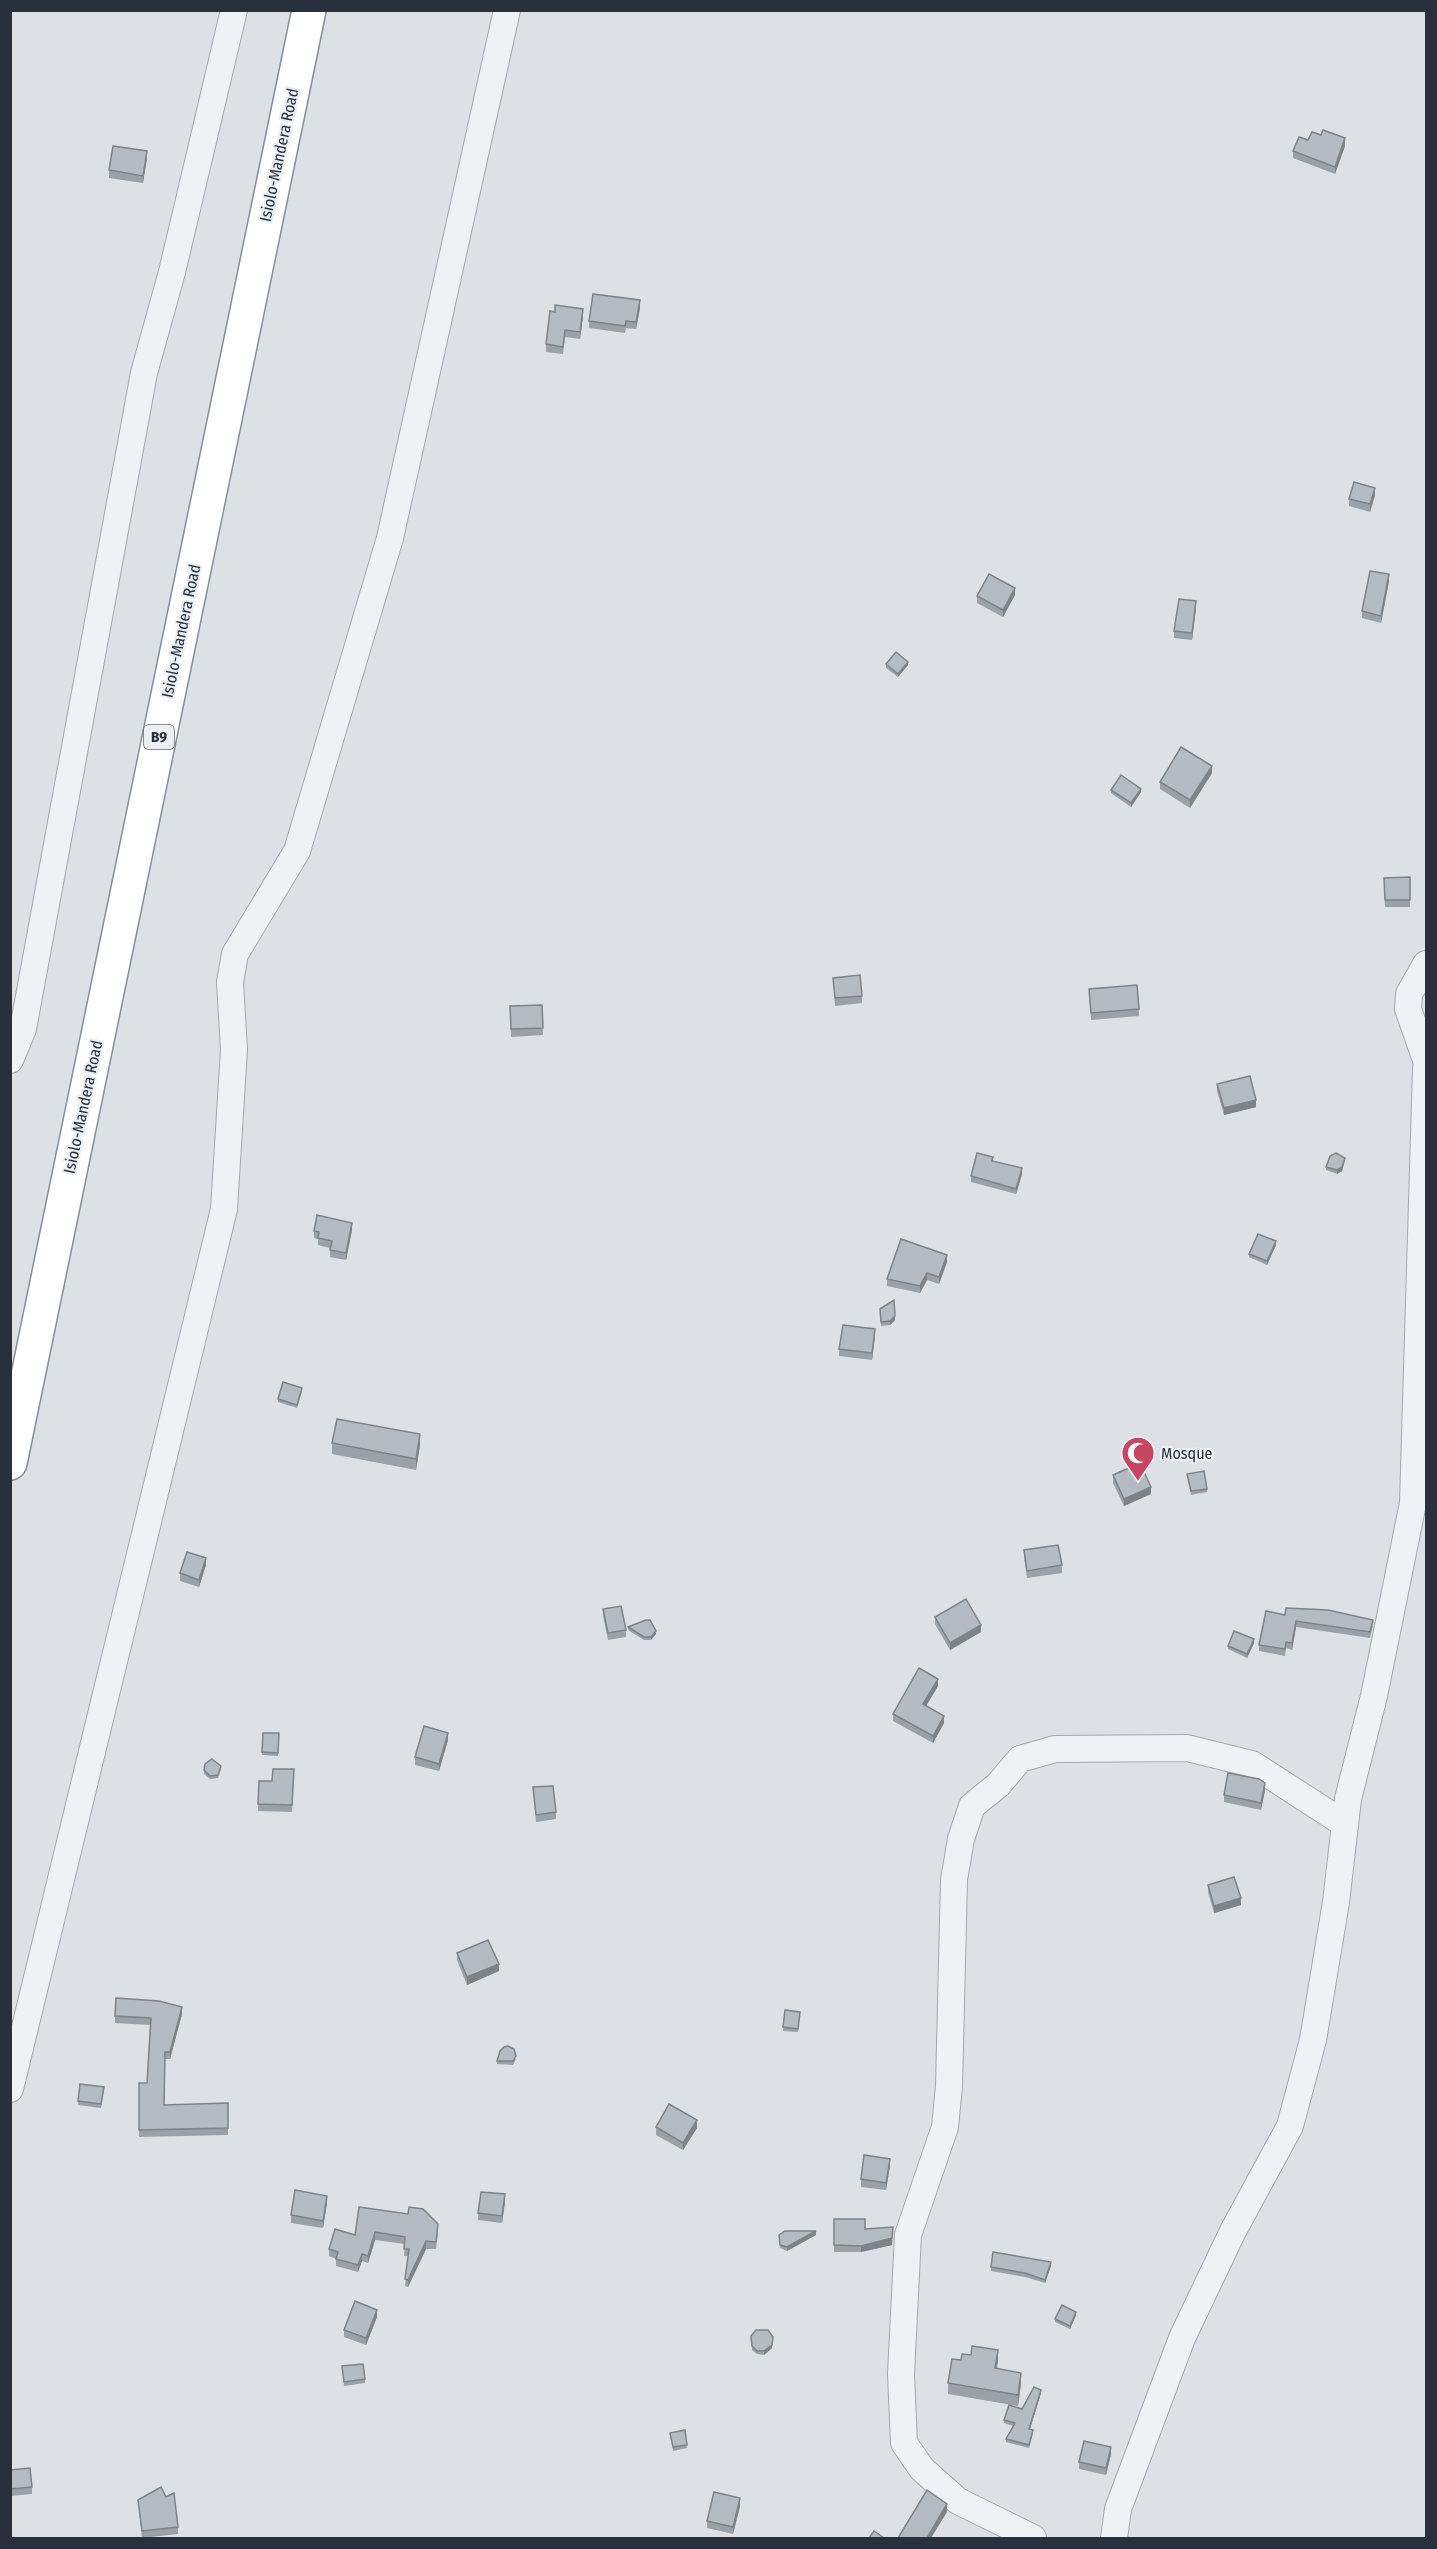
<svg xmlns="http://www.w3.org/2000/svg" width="1437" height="2549" font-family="'Fira Sans Condensed',sans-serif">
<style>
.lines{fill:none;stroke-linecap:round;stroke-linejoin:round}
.minor-casing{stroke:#a3a8b0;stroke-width:28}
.highway-casing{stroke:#858f9c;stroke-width:36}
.minor{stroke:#eff2f5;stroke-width:26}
.highway{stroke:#fff;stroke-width:33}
.wall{fill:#9ba1a8}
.shaded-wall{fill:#7e8388}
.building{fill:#b4bbc3;stroke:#7e8388;stroke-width:1.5}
.labels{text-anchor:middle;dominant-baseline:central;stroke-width:4.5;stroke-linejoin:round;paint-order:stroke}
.shield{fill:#ecf0f4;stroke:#626a73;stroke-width:1.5}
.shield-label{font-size:15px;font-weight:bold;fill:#27303c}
.street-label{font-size:16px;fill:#27303c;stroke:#ecf0f4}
.poi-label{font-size:16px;fill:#27303c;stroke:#ecf0f4;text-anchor:start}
</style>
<rect width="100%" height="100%" fill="#dde1e6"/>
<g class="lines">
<g class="minor-casing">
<g id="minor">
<polyline points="1426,964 1409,994 1408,1009 1426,1060"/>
<polyline points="10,1060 23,1029 144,373 172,272 234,10"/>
<polyline points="10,2089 224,1209 234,1050 230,982 235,954 297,851 390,538 507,10"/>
<polyline points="1033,2538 958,2501 922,2469 904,2443 901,2374 908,2235 945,2127 949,2086 954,1880 961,1839 972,1806 998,1785 1020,1759 1055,1749 1187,1748 1252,1764 1345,1824"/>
<polyline points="1114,2538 1118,2509 1182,2338 1233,2231 1290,2126 1313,2040 1336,1902 1348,1799 1374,1696 1413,1503 1426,1068"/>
</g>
</g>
<g class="highway-casing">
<polyline id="highway" points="10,1463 309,10"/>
</g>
<use href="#minor" class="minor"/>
<use href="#highway" class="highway"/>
</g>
<g class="wall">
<polygon points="1321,135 1345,146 1335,174 1293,158 1293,151 1308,140"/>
<polygon points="147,158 143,183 109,178 109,170"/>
<polygon points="640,308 636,329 626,328 625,333 589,328 589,321"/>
<polygon points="583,316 580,339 565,337 563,354 546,352 546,344"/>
<polygon points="1375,495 1370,512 1349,506 1349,499"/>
<polygon points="1389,581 1381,623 1362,618 1362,611"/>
<polygon points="1015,595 1003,617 977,603 977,596"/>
<polygon points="1196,608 1192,640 1174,638 1174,631"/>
<polygon points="886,664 908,665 898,677 886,668"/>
<polygon points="1212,773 1190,808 1160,789 1160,782"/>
<polygon points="1111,790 1141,792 1131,807 1111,793"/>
<polygon points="1410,877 1410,907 1385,907 1384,878"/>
<polygon points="833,978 862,996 862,1003 835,1006"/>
<polygon points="1089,989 1139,1009 1139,1016 1091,1020"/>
<polygon points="542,1005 543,1035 511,1037 510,1006"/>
<polygon points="1217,1084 1256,1107 1224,1115 1217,1091"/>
<polygon points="993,1161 1022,1174 1016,1194 971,1182 971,1176"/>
<polygon points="1345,1161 1342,1171 1337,1174 1326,1170 1326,1167"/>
<polygon points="352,1230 346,1260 330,1257 330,1248 318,1245 318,1239 314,1238 314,1231"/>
<polygon points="1276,1245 1267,1265 1249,1257 1249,1254"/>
<polygon points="947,1262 939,1284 927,1280 920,1293 887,1286 887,1279"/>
<polygon points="880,1309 895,1320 890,1325 881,1326"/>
<polygon points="875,1336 872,1360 839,1356 839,1349"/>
<polygon points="302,1392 297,1408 278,1402 278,1399"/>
<polygon points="332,1443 420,1445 416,1470 332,1454"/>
<polygon points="1187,1474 1207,1489 1207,1492 1191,1495"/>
<polygon points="1113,1475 1151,1494 1124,1506 1113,1483"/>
<polygon points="1024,1550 1062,1565 1062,1573 1027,1578 1024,1557"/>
<polygon points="206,1565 199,1587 180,1581 180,1573"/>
<polygon points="603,1609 626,1630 626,1637 608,1640 603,1616"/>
<polygon points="1285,1615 1373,1626 1370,1638 1296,1627 1292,1650 1286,1648 1285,1656 1259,1651 1259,1645"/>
<polygon points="935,1617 981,1632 950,1650 935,1624"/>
<polygon points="628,1627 656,1634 651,1640 644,1640 628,1630"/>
<polygon points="1254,1643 1247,1658 1228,1649 1228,1646"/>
<polygon points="938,1686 926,1706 944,1723 933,1743 893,1721 893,1714"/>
<polygon points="263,1733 279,1733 278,1756 262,1755"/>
<polygon points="448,1740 439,1771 415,1765 415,1757"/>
<polygon points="205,1764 221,1769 218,1778 210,1779 204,1774"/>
<polygon points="294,1769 292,1812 258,1811 259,1781 272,1781"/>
<polygon points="533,1787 556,1812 556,1819 536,1822"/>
<polygon points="1265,1790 1261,1810 1224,1802 1224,1795"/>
<polygon points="1208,1885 1241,1905 1214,1913 1208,1892"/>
<polygon points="457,1953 499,1971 467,1985 457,1960"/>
<polygon points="785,2010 800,2016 798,2032 783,2031"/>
<polygon points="182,2014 170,2059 165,2059 164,2105 228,2103 228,2135 139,2137 139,2083 147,2083 150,2025 115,2023 115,2016"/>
<polygon points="516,2059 513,2065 497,2064 497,2061"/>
<polygon points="104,2090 101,2108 78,2105 78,2101"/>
<polygon points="656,2127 697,2128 683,2150 656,2135"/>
<polygon points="890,2166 886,2190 861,2187 861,2179"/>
<polygon points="505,2202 502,2223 478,2220 478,2213"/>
<polygon points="327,2203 323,2228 291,2223 291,2215"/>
<polygon points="359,2207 438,2231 436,2249 426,2249 408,2287 405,2286 408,2256 404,2256 405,2244 375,2240 368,2263 362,2261 358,2272 336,2266 336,2259 329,2256 329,2249 355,2235"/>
<polygon points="834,2219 865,2229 892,2245 861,2252 834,2252"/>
<polygon points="779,2235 816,2235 787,2251 780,2248"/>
<polygon points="1051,2266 1045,2283 1025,2277 991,2271 991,2267"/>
<polygon points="1076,2315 1070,2329 1055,2322 1055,2319"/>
<polygon points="377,2317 366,2345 344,2337 344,2330"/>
<polygon points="751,2336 773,2337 772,2348 764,2355 757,2354 752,2350"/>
<polygon points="961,2360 998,2361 996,2368 1021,2383 1018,2406 948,2394 948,2383"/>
<polygon points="342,2366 365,2379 365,2383 344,2386"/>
<polygon points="1041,2393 1030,2429 1033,2433 1029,2448 1006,2442 1006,2439 1013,2426 1004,2423 1004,2420 1022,2409"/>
<polygon points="670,2433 687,2445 687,2448 673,2451"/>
<polygon points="1111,2454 1106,2475 1079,2469 1079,2462"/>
<polygon points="10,2470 32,2487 32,2494 10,2496"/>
<polygon points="138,2500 178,2527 178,2534 142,2538"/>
<polygon points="740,2506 733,2534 707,2528 707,2521"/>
</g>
<g class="shaded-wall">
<polygon points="1345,138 1345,146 1335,174 1335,167"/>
<polygon points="147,151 147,158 143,183 143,176"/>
<polygon points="640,300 640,308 636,329 636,322"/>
<polygon points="583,309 583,316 580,339 580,332"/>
<polygon points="1375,488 1375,495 1370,512 1370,504"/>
<polygon points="1389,574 1389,581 1381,623 1381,616"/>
<polygon points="1015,588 1015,595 1003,617 1003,610"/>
<polygon points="1196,601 1196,608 1192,640 1192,633"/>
<polygon points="908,662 908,665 898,677 898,674"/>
<polygon points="1212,766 1212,773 1190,808 1190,800"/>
<polygon points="1141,789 1141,792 1131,807 1131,803"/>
<polygon points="1256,1100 1256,1107 1224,1115 1224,1108"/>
<polygon points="1345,1158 1342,1171 1337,1174 1337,1170"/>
<polygon points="1022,1168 1022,1174 1016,1194 1016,1189"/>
<polygon points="352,1223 352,1230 346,1260 346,1253"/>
<polygon points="1276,1241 1276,1245 1267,1265 1267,1261"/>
<polygon points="947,1255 947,1262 939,1284 939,1277"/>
<polygon points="927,1273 927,1280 920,1293 920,1286"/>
<polygon points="895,1316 895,1320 890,1325 890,1321"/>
<polygon points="875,1329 875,1336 872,1360 872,1353"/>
<polygon points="420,1434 420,1445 416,1470 416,1459"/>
<polygon points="1151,1487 1151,1494 1124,1506 1124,1499"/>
<polygon points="206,1558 206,1565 199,1587 199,1580"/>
<polygon points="1296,1621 1296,1627 1292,1650 1292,1643"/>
<polygon points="981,1625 981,1632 950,1650 950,1643"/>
<polygon points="656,1631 656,1634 651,1640 651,1637"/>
<polygon points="1254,1639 1254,1643 1247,1658 1247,1654"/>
<polygon points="938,1679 938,1686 923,1711 923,1704"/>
<polygon points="944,1716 944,1723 933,1743 933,1736"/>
<polygon points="448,1733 448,1740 439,1771 439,1764"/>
<polygon points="1265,1783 1265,1790 1261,1810 1261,1803"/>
<polygon points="1241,1898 1241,1905 1214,1913 1214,1906"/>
<polygon points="499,1964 499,1971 467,1985 467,1977"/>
<polygon points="182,2007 182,2014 170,2059 170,2052"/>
<polygon points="697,2120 697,2128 683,2150 683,2143"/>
<polygon points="890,2159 890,2166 886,2190 886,2183"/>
<polygon points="505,2194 505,2202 502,2223 502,2216"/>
<polygon points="327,2196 327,2203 323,2228 323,2221"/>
<polygon points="893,2227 892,2245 861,2252 861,2246"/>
<polygon points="816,2231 816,2235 787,2251 787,2247"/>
<polygon points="375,2232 375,2240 368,2263 368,2256"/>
<polygon points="426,2241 426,2249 408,2287 408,2280"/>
<polygon points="362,2254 362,2261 358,2272 358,2265"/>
<polygon points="1051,2262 1051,2266 1045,2283 1045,2280"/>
<polygon points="377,2310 377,2317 366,2345 366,2338"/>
<polygon points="1076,2312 1076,2315 1070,2329 1070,2326"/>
<polygon points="772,2345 772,2348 764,2355 764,2351"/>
<polygon points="998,2350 998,2361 995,2379 995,2368"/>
<polygon points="1021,2373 1021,2383 1018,2406 1018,2395"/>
<polygon points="1041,2390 1041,2393 1029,2432 1029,2429"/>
<polygon points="1111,2447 1111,2454 1106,2475 1106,2468"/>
<polygon points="740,2498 740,2506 733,2534 733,2527"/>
<polygon points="947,2504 947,2512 931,2538 927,2538"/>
</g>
<g class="building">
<polygon points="1323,130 1345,138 1335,167 1293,151 1299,137 1308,140 1312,132 1321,135"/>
<polygon points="113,146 147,151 143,176 109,170"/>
<polygon points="593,294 640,300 636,322 626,321 625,326 589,321"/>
<polygon points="555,305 583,309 580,332 565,330 563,347 546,344 550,311 555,312"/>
<polygon points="1354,482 1375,488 1370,504 1349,499"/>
<polygon points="1370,571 1389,574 1381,616 1362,611"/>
<polygon points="989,574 1015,588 1003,610 977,596"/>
<polygon points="1179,599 1196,601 1192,633 1174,631"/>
<polygon points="896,652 908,662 898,674 886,664"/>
<polygon points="1181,747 1212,766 1190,800 1160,782"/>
<polygon points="1121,775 1141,789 1131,803 1111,790"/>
<polygon points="1410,877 1410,900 1385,900 1384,878"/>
<polygon points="860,975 862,996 835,998 833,978"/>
<polygon points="1137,985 1139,1009 1091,1013 1089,989"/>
<polygon points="542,1005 543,1028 511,1029 510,1006"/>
<polygon points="1250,1076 1256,1100 1224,1108 1217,1084"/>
<polygon points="977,1153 993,1157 992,1161 1022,1168 1016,1189 971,1176"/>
<polygon points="1336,1153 1345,1158 1342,1167 1337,1170 1326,1167 1330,1156"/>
<polygon points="317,1215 352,1223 346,1253 330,1250 332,1241 318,1238 319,1232 314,1231"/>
<polygon points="1258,1234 1276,1241 1267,1261 1249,1254"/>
<polygon points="901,1239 947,1255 939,1277 927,1273 920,1286 887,1279"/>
<polygon points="894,1300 895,1316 890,1321 881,1322 880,1309"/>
<polygon points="843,1325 875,1329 872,1353 839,1349"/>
<polygon points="283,1382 302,1388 297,1405 278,1399"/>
<polygon points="337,1419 420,1434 416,1459 332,1443"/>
<polygon points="1140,1463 1151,1487 1124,1499 1113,1475"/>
<polygon points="1204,1471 1207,1489 1191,1491 1187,1474"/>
<polygon points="1058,1545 1062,1565 1027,1571 1024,1550"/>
<polygon points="187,1552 206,1558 199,1580 180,1573"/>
<polygon points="966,1599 981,1625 950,1643 935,1617"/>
<polygon points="621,1606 626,1630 608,1633 603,1609"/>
<polygon points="1286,1608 1328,1610 1373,1620 1370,1632 1296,1621 1292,1643 1286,1642 1285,1649 1259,1645 1266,1611 1285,1615"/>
<polygon points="646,1620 650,1620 656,1631 651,1637 644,1637 628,1627"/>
<polygon points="1234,1631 1254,1639 1247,1654 1228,1646"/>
<polygon points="919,1668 938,1679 923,1704 944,1716 933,1736 893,1714"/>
<polygon points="424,1726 448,1733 439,1764 415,1757"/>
<polygon points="263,1733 279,1733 278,1753 262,1752"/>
<polygon points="212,1759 221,1766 218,1775 210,1776 204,1770 205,1764"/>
<polygon points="273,1769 294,1769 292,1805 258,1804 259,1781 272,1781"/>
<polygon points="1228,1773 1259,1779 1265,1783 1261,1803 1224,1795"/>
<polygon points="553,1786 556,1812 536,1815 533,1787"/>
<polygon points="1234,1877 1241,1898 1214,1906 1208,1885"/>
<polygon points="488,1940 499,1964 467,1977 457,1953"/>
<polygon points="116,1998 159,2001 182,2007 170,2052 165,2052 164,2105 228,2103 228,2128 139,2130 139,2083 147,2083 151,2018 115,2016"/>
<polygon points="785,2010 800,2012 798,2029 783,2027"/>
<polygon points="508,2046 514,2049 516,2056 513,2061 497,2061 500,2051 504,2047"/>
<polygon points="80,2084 104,2087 101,2104 78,2101"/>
<polygon points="669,2104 697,2120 683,2143 656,2127"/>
<polygon points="864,2155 890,2159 886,2183 861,2179"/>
<polygon points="295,2190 327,2196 323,2221 291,2215"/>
<polygon points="481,2192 505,2194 502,2216 478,2213"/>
<polygon points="359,2207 408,2214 409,2207 423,2209 438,2224 436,2242 426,2241 408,2280 405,2279 409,2249 404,2249 405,2237 375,2232 368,2256 362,2254 358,2265 336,2259 338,2252 329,2249 335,2229 355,2235"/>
<polygon points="834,2219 865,2219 865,2229 893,2227 892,2238 861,2246 834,2245"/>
<polygon points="785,2231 816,2231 787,2247 780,2245 779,2235"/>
<polygon points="993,2252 1051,2262 1045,2280 1025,2273 991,2267"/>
<polygon points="355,2301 377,2310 366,2338 344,2330"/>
<polygon points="1062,2305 1076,2312 1070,2326 1055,2319"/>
<polygon points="756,2330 768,2330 773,2337 772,2345 764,2351 757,2351 752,2346 751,2336"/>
<polygon points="972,2346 998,2350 995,2368 1021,2373 1018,2395 948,2383 952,2359 961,2360 962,2354 971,2355"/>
<polygon points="363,2364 365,2379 344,2382 342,2366"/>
<polygon points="1034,2387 1041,2390 1029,2429 1033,2430 1029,2445 1006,2439 1015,2423 1004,2420 1009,2405 1022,2409"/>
<polygon points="685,2430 687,2445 673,2447 670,2433"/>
<polygon points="1084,2441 1111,2447 1106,2468 1079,2462"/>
<polygon points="30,2468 32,2487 10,2489 10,2470"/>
<polygon points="161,2487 166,2497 174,2493 178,2527 142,2531 138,2500"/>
<polygon points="927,2490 947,2504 927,2538 898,2538"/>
<polygon points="714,2492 740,2498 733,2527 707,2521"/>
<polygon points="874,2531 884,2538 869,2538"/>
</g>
<defs>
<g id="mosque-pin" transform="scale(1.725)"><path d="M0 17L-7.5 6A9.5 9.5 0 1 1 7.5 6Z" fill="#c74661" stroke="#ecf0f4"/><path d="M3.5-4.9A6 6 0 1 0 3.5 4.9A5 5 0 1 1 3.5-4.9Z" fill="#fff"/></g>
</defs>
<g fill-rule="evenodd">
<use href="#mosque-pin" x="1138" y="1453"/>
</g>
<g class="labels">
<rect class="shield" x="144" y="725" width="30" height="24" rx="4.5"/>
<g class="shield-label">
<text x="159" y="737">B9</text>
</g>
<g class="street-label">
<text transform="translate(279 155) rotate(-78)">Isiolo-Mandera Road</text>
<text transform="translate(181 631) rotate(-78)">Isiolo-Mandera Road</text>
<text transform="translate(83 1107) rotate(-78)">Isiolo-Mandera Road</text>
</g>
<g class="poi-label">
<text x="1161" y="1453">Mosque</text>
</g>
</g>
<rect width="1437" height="2549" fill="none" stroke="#27303c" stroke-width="24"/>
</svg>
